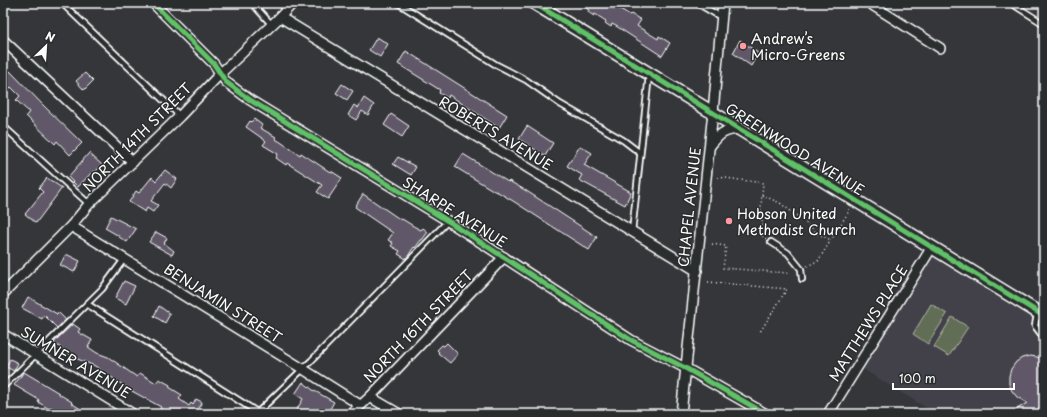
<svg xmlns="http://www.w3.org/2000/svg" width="1047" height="417" font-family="'Playpen Sans',sans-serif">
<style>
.built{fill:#424048}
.green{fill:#626d54;stroke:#b0b6aa}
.building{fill:#615868;stroke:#fff}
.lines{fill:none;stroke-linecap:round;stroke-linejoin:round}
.service-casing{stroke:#fff;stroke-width:8}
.minor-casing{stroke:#fff;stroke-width:12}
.tertiary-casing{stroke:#fff;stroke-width:15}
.path{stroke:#fff;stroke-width:1.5;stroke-dasharray:1 3;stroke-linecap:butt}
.service{stroke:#2a2d2e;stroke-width:4.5}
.minor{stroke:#2a2d2e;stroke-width:9}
.tertiary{stroke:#2a2d2e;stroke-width:12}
.cycleway-casing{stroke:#2a2d2e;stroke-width:8}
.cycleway{stroke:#61c268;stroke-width:5}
.poi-dot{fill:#ff9aa2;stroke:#2a2d2e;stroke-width:1.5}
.labels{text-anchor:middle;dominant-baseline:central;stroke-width:3;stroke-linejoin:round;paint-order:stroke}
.poi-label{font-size:14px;fill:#fff;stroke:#2a2d2e;text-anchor:start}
.street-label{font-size:14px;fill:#fff;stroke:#2a2d2e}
</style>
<rect width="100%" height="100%" fill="#35363a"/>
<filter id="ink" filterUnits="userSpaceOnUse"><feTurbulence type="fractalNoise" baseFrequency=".025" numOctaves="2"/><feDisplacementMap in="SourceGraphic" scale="8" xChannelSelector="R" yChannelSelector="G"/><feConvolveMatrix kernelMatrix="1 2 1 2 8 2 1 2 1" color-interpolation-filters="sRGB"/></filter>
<g filter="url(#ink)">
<polygon class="built" points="933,257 1044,325 1044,414 936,414 863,369 928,262"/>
<g class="green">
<polygon points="931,304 947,314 928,344 913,334"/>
<polygon points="952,317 968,327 949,356 934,347"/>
</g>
<g class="building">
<polygon points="579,3 601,3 609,8 612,4 630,15 631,14 641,20 637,26 658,39 659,36 670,43 662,56 616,26 612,24 611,27 605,23 606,21 595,14 594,16 588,12 589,10"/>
<polygon points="377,37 388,44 380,57 369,50"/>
<polygon points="740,40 758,53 751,66 733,53"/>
<polygon points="406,51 507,115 499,128 449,95 448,98 439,93 440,90 398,64"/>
<polygon points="10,71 44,106 82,143 70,155 57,141 55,144 26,116 29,112 16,100 20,96 11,87 3,96 3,79"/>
<polygon points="85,73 93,81 84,90 76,81"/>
<polygon points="342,84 353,91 347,100 336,93"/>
<polygon points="364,98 374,105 368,115 362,111 356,120 348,115 354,105 358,108"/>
<polygon points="391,114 409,126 402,137 384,125"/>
<polygon points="254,119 262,125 260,128 276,137 275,139 279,141 300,155 301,153 330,172 331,171 342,178 328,199 317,192 322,185 287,163 286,165 276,158 278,154 263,145 266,141 246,127 250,121 251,122"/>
<polygon points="527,126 553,143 545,156 519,139"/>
<polygon points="580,146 592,153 584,165 631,192 625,205 579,180 582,175 567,166"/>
<polygon points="89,153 102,165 95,172 93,171 78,187 68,177"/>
<polygon points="463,154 508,182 509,181 525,190 597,237 589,250 513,201 496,191 496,192 455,167"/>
<polygon points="398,157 416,167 411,175 393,164"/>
<polygon points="165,170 177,179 171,188 165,183 151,201 158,205 153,212 147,208 145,212 129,202 136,191 139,193 152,177 156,181"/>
<polygon points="47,178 62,188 36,223 25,214 43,192 39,188"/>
<polygon points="363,194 401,220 402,219 415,227 421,230 423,228 428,232 422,240 421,240 415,248 414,247 406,259 398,254 400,251 391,246 393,243 388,240 393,233 355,207"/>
<polygon points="111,216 136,229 127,242 119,237 119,236 105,228"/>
<polygon points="156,232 167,238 164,243 174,251 172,255 149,242"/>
<polygon points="66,254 80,261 74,272 60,265"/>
<polygon points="124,281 135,286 126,304 115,298"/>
<polygon points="28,297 57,314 58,312 66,320 57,328 44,315 42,319 22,308"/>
<polygon points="159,306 170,314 165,323 154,316"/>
<polygon points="73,324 80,329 78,332 92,340 88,347 97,353 108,357 137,377 140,373 156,383 159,379 170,385 169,387 182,395 179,399 189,406 191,403 193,405 196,399 202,402 197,410 206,414 170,414 160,409 161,407 130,390 95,366 75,358 54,343 58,338"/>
<polygon points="447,343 458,354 450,363 438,353 439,352 437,350 442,345 444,346"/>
<polygon points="1030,356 1037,357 1044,360 1044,414 1009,414 1027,403 1017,397 1012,391 1009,384 1009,376 1011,369 1016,362 1022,358"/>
<polygon points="10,359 18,363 14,371 6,367"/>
<polygon points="24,372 59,393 59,394 72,402 71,403 89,414 62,414 51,407 49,409 38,402 39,400 14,385"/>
<polygon points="303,382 313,390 334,402 327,414 321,410 318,414 294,414 303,399 295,394"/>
</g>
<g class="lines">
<g class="service-casing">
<g id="service">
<polyline points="62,3 180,116"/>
<polyline points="252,3 272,25"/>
<polyline points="398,3 495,64 526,80 560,104 623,140 640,153"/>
<polyline points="697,3 721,17"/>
<polyline points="1011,3 1044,24"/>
<polyline points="3,126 89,204"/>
<polyline points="632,232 649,75"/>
<polyline points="771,242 788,253 801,269 802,279"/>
<polyline points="87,304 257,412"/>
<polyline points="1037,314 1035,326 1044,338"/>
<polyline points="3,387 102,289 125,258"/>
<polyline points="3,413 4,414"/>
<polyline points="256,414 311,361 448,221"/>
</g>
</g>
<g class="minor-casing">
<g id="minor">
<polyline points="153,3 214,64 226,82 250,100 448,221 631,340 687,369 766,414"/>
<polyline points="869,3 940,48"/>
<polyline points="280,17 697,271"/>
<polyline points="3,40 133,162"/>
<path d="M710,146c10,-13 14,-16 30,-17"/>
<polyline points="71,226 303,369 360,405"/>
<polyline points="3,294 71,226 89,204 180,116 221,73 280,17 293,3"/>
<polyline points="3,334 133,414"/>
<polyline points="370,397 399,414"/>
<polyline points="351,414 370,397 504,257"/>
<polyline points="681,414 713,112 723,3"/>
<polyline points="828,414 932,247"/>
</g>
</g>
<g class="tertiary-casing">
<polyline id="tertiary" points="534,3 1044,316"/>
</g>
<g class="path">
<polyline points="718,177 763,183 760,218 763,223 761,235 766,239"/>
<polyline points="762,195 780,203 805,222 818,234 831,240"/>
<polyline points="712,244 726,246 723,268 788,273"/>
<polyline points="807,266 818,261 849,211 849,208"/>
<polyline points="708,282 787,289 760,332"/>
</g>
<use href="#service" class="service"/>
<use href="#minor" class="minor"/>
<use href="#tertiary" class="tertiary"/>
<g class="cycleway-casing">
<g id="cycleway">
<polyline points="153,3 214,64 226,82 250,100 448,221 631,340 687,369 766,414"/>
<polyline points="534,3 1044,316"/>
</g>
</g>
<use href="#cycleway" class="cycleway"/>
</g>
</g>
<g class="poi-dot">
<circle cx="743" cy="46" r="4"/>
<circle cx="729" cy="221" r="4"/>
</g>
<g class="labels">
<g class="poi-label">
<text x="751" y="38">Andrew’s<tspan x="751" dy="16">Micro-Greens</tspan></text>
<text x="737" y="213">Hobson United<tspan x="737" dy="16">Methodist Church</tspan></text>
</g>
<g class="street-label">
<text transform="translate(496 133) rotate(31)">ROBERTS AVENUE</text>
<text transform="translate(137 137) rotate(-45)">NORTH 14TH STREET</text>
<text transform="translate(795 149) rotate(32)">GREENWOOD AVENUE</text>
<text transform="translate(689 207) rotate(-84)">CHAPEL AVENUE</text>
<text transform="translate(455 212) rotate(32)">SHARPE AVENUE</text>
<text transform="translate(223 303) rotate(32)">BENJAMIN STREET</text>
<text transform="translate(868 323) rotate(-58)">MATTHEWS PLACE</text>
<text transform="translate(418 326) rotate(-46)">NORTH 16TH STREET</text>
<text transform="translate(76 362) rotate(31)">SUMNER AVENUE</text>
</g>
</g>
<rect width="1047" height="417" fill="none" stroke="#2a2d2e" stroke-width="16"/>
<rect x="8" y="8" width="1031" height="401" fill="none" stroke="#fff" stroke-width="1.5" filter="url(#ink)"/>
<g transform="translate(46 46) rotate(25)" stroke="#2a2d2e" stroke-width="3" paint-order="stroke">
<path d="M0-3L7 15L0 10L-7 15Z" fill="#ffffff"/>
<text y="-6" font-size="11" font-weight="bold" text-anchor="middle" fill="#ffffff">N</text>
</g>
<path d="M893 383v6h121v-6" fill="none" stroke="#ffffff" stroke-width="2"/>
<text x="899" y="383" font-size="12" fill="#ffffff" stroke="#2a2d2e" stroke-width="3" paint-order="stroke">100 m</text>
</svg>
